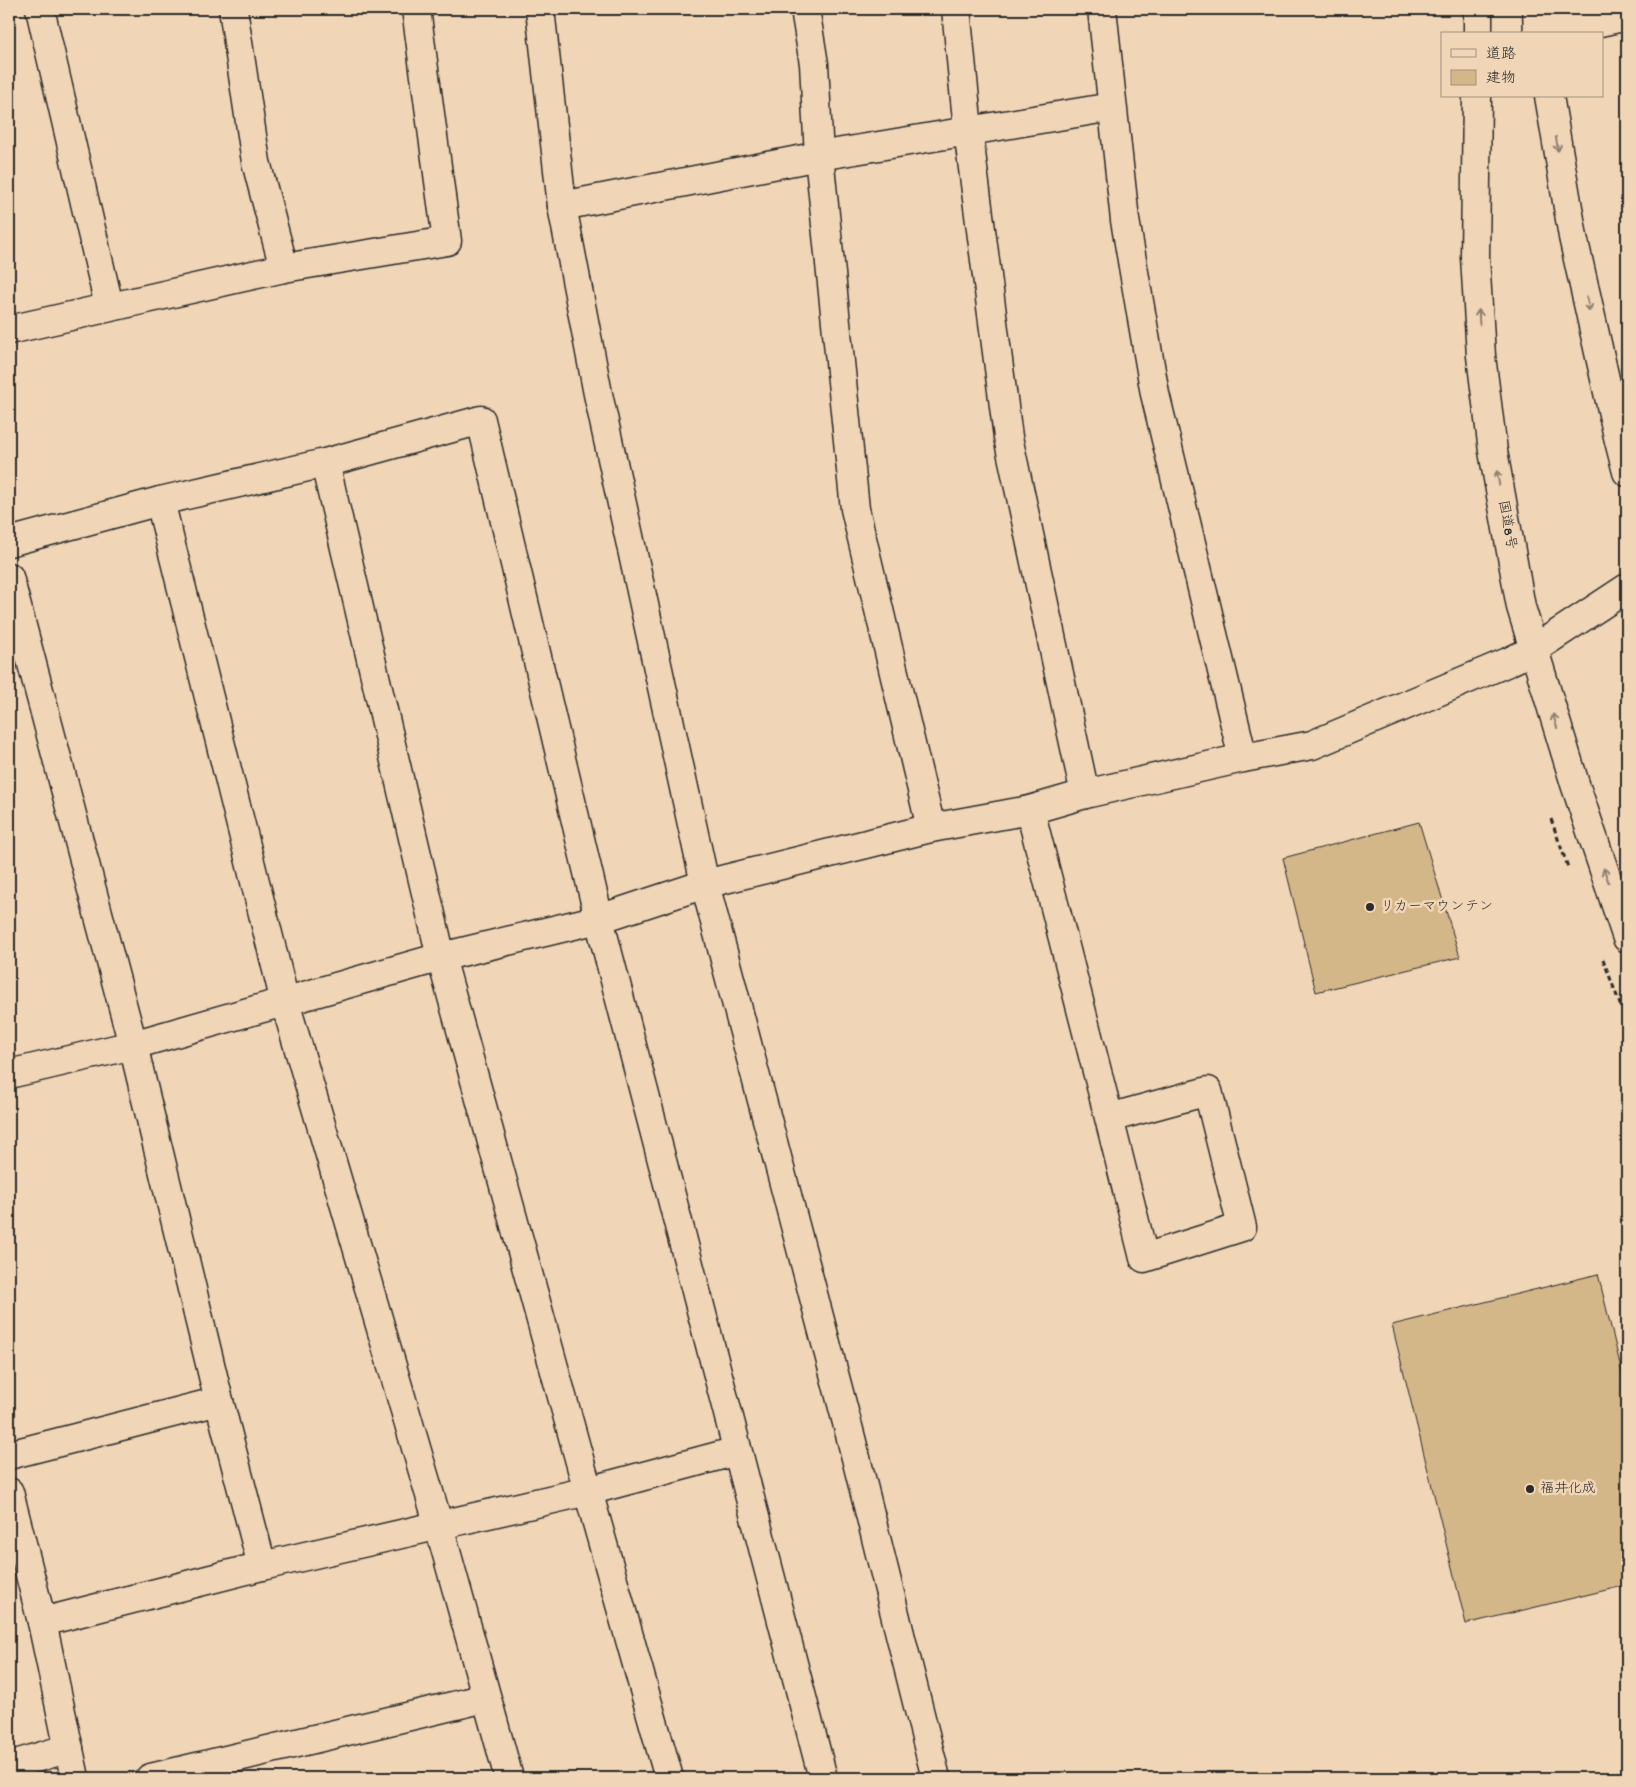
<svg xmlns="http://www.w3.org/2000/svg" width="1636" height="1787" font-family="'Gochi Hand','Klee One',sans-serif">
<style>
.building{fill:#d3b789;stroke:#2b2b2b}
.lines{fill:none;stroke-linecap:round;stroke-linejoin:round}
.minor-casing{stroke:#2b2b2b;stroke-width:31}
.highway-casing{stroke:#2b2b2b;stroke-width:31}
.path{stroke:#2b2b2b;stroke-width:3;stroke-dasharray:5 4;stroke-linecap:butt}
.minor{stroke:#f0d5b7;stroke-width:28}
.highway{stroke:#f0d5b7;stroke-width:28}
.oneway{stroke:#8e8071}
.poi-dot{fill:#2b2b2b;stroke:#f0d5b7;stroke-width:2}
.labels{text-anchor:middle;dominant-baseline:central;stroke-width:5;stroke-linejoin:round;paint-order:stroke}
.street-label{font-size:14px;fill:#2b2b2b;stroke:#f0d5b7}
.poi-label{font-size:14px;fill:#2b2b2b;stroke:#f0d5b7;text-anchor:start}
</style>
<rect width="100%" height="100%" fill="#f0d5b7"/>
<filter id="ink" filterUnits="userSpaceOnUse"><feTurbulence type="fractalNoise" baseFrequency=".02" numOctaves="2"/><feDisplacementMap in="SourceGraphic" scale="10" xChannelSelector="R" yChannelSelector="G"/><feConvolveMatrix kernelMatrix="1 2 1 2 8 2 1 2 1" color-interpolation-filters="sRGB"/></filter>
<g filter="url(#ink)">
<g class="building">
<polygon points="1419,822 1460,957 1316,992 1283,858"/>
<polygon points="1598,1274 1627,1393 1627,1585 1466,1624 1392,1325"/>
</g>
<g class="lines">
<g class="minor-casing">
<g id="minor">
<polyline points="40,9 109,306"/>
<polyline points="233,9 256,162 284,268"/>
<polyline points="540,9 562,206 598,394 705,884 851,1438 936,1778"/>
<polyline points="805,9 814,64 819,156 855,509 931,828"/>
<polyline points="956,9 968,130 1008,437 1085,794"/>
<polyline points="1102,9 1125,220 1155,394 1243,758"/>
<polyline points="1538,31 1568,29 1627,16"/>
<polyline points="562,206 819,156 1112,107"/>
<polyline points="9,330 284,268 447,241 416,9"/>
<polyline points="325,463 441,957 588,1491 669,1778"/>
<polyline points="160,501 285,1002 439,1526 509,1778"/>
<polyline points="9,542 160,501 325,463 481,420 599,919 823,1778"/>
<polyline points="9,577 133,1045 219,1401 262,1566 42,1622 75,1778"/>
<polyline points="1030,810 1109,1118 1144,1258 1242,1227 1208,1091 1109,1118"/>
<polyline points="9,1074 133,1045 441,957 599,919 705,884 931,828 1030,810 1085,794 1243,758 1312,745 1508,662 1533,650 1627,588"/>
<polyline points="9,1455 219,1401"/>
<polyline points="9,1492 42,1622"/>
<polyline points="262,1566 588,1491 737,1451"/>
<polyline points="9,1766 69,1748"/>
<polyline points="150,1778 486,1698"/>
</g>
</g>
<g class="highway-casing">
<g id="highway">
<polyline points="1537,9 1538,34"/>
<polyline points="1478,34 1478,9"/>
<polyline points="1477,96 1475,257 1481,356 1493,451 1521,607 1575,784 1627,938"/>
<polyline points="1549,96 1573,237 1619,441 1627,472"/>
</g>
</g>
<g class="path">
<polyline points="1551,819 1569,870"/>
<polyline points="1603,959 1627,1023"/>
</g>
<use href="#minor" class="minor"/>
<use href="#highway" class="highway"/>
</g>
<defs><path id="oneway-shaft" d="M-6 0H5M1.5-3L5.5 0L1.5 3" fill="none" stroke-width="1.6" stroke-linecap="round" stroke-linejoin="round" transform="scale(1.25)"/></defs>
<g class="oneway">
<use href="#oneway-shaft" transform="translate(1557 144) rotate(80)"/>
<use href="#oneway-shaft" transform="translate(1588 304) rotate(77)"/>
<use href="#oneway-shaft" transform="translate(1479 317) rotate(-93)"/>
<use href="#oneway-shaft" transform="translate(1498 478) rotate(-100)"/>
<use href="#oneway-shaft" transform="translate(1555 721) rotate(-107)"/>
<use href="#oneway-shaft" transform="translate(1606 875) rotate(-109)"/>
</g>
</g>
<g class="poi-dot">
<circle cx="1370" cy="907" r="5"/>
<circle cx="1530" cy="1489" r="5"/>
</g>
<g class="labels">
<g class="street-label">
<text transform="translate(1506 525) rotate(80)">国道8号</text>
</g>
<g class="poi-label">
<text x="1380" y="907">リカーマウンテン</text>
<text x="1540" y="1489">福井化成</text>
</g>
</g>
<rect width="1636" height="1787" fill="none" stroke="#f0d5b7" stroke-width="30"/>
<rect x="15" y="15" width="1606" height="1757" fill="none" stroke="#2b2b2b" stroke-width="2" filter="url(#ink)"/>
<rect x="1441" y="32" width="162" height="65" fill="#f0d5b7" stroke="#a1917f"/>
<rect x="1451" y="49" width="25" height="8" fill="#f0d5b7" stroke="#a1917f"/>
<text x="1486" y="58" font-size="15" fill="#2b2b2b">道路</text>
<rect x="1451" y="70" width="25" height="15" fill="#d3b789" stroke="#a1917f"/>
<text x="1486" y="82" font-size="15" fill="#2b2b2b">建物</text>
</svg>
